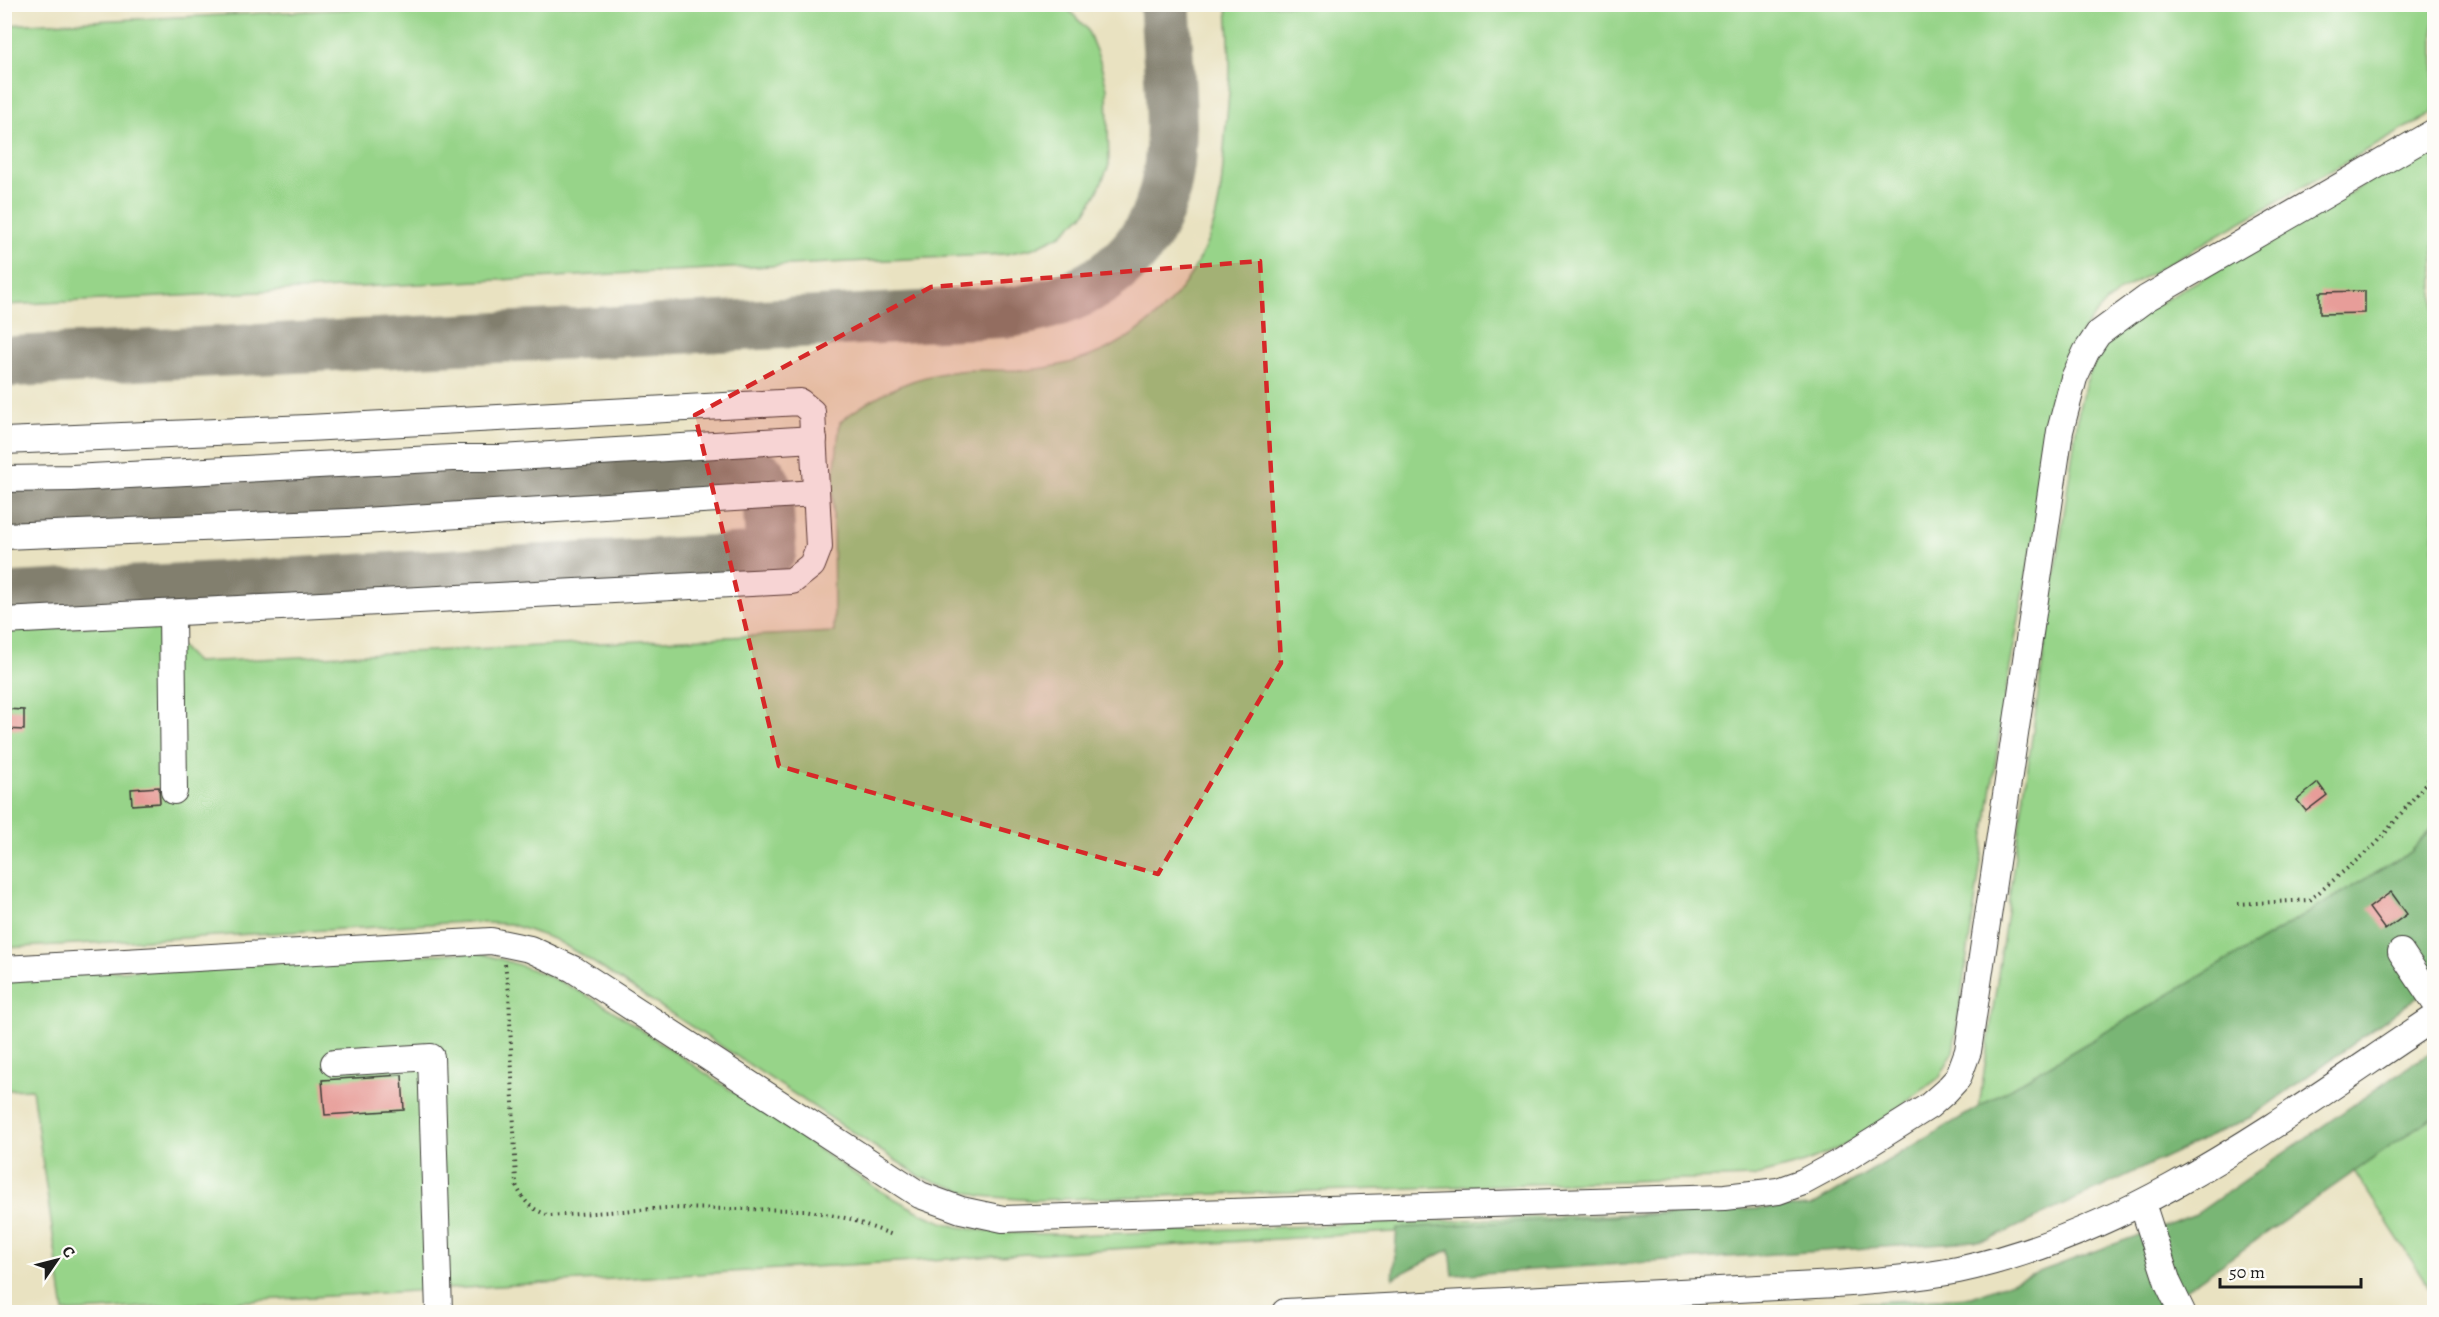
<svg xmlns="http://www.w3.org/2000/svg" width="2439" height="1317" font-family="Alegreya,serif">
<style>
.green{fill:#97d489;stroke:#5a7852;stroke-width:1.5}
.forest{fill:#79b675;stroke:#4a6948;stroke-width:1.5}
.lines{fill:none;stroke-linecap:round;stroke-linejoin:round}
.taxiway{stroke:#827f6e;stroke-width:51}
.building{fill:#e79d99}
.minor-casing{stroke:#3b3a35;stroke-width:28}
.path{stroke:#3b3a35;stroke-width:4;stroke-dasharray:1.5 4.5;stroke-linecap:butt}
.minor{stroke:#fff;stroke-width:26}
.marked{fill:#d62828;fill-opacity:0.2;stroke:#d62828;stroke-width:4.5;stroke-dasharray:12 8;stroke-linejoin:round}
</style>
<rect width="100%" height="100%" fill="#fdfcf7"/>
<filter id="ink" filterUnits="userSpaceOnUse"><feTurbulence type="fractalNoise" baseFrequency=".0167" numOctaves="2"/><feDisplacementMap in="SourceGraphic" scale="12" xChannelSelector="R" yChannelSelector="G"/><feConvolveMatrix kernelMatrix="1 2 1 2 8 2 1 2 1" color-interpolation-filters="sRGB"/></filter>
<filter id="wash" filterUnits="userSpaceOnUse"><feTurbulence type="fractalNoise" baseFrequency=".008" numOctaves="4" result="noise"/><feDisplacementMap in="SourceGraphic" scale="24" xChannelSelector="R" yChannelSelector="G"/><feGaussianBlur stdDeviation="1.35" result="paint"/><feColorMatrix in="noise" values="0 0 0 0 0 0 0 0 0 0 0 0 0 0 0 0 0 1.4 0 .05"/><feComposite in="paint" operator="in"/></filter>
<g filter="url(#wash)">
<rect width="100%" height="100%" fill="#e9e2c1"/>
<g class="green">
<polygon points="440,5 1064,5 1087,29 1099,58 1107,88 1109,165 1097,193 1086,212 1061,235 1034,248 1006,254 5,305 5,25"/>
<path d="M1227,5h1207v107l-314,179c-38,31 -49,55 -60,102l-53,291 -54,368 -13,25 -88,65 -47,21 -53,14 -719,23 -53,-4 -59,-19 -333,-218 -32,-19 -46,-16 -45,-2 -460,26 -1,-318 154,-7 38,39 638,-30 -1,-146 7,-64c35,-28 73,-47 119,-51 29,-3 57,2 86,-3 81,-13 143,-64 168,-142 9,-29 10,-60 12,-90 2,-22 5,-45 5,-68 0,-21 -2,-42 -3,-63z"/>
<path d="M2434,144v681l-23,27 -432,255 100,-698c8,-38 17,-53 41,-83z"/>
<path d="M474,952c53,13 86,27 133,55l272,183c26,14 52,31 81,37 36,7 75,6 112,8l739,-28 -1747,105 -32,-223 -27,1v-113z"/>
<polygon points="2434,1116 2434,1295 2354,1171"/>
</g>
<g class="forest">
<polygon points="2434,825 2434,985 2251,1117 1989,1240 1453,1275 1450,1249 1393,1278 1397,1228 1811,1206 2411,852"/>
<polygon points="2434,1049 2434,1116 2168,1302 2168,1312 1677,1312 1971,1297 2196,1214"/>
</g>
<g class="lines">
<g class="taxiway">
<path d="M4,362l1008,-50c79,-12 143,-54 156,-138 8,-52 -1,-116 -3,-170"/>
<polyline points="4,509 750,471 761,476 767,486 771,551 761,558 4,598"/>
</g>
</g>
<g id="blocks">
<g class="building">
<polygon points="2365,291 2365,313 2320,314 2320,292"/>
<polygon points="4,709 24,710 24,730 4,729"/>
<polygon points="2318,783 2327,795 2306,811 2297,800"/>
<polygon points="159,787 160,803 132,805 131,789"/>
<polygon points="2391,892 2407,914 2385,930 2369,908"/>
<polygon points="402,1075 404,1110 325,1115 322,1080"/>
</g>
</g>
</g>
<g filter="url(#ink)">
<use href="#blocks" fill-opacity="0" stroke="#3b3a35" stroke-width="1.5"/>
<g class="lines">
<g class="minor-casing">
<g id="minor">
<polyline points="4,441 308,428 800,402 812,412 819,547 812,565 792,581 4,621"/>
<polyline points="4,479 72,478 452,458 500,458 814,439"/>
<polyline points="4,536 347,522 816,493"/>
<polyline points="172,613 174,791"/>
<polyline points="2401,952 2434,1001"/>
<polyline points="4,969 491,941 530,949 573,969 920,1195 961,1210 1003,1219 1725,1197 1778,1191 1803,1182 1840,1162 1929,1106 1946,1091 1958,1078 1968,1051 2060,431 2074,378 2086,352 2098,334 2147,298 2434,132"/>
<polyline points="334,1063 431,1057 439,1312"/>
<polyline points="2142,1203 2168,1283 2182,1312"/>
<path d="M1285,1312l551,-28c40,-3 81,-6 122,-14 178,-38 328,-154 476,-252"/>
</g>
</g>
<g class="path">
<polyline points="2238,904 2310,900 2377,843 2434,773"/>
<path d="M505,964l4,28 7,193c9,19 15,23 33,31l118,-8 138,2 45,9 43,16"/>
</g>
<use href="#minor" class="minor"/>
</g>
</g>
<path class="marked" d="M1260,261l21,402 -123,211 -379,-108 -84,-351 236,-128z"/>
<rect width="2439" height="1317" fill="none" stroke="#fdfcf7" stroke-width="24"/>
<g transform="translate(57 1260) rotate(55)" stroke="#fdfcf7" stroke-width="4.5" paint-order="stroke">
<path d="M0-4.5L10 22L0 15L-10 22Z" fill="#1c1c1c"/>
<text y="-9" font-size="16" font-weight="bold" text-anchor="middle" fill="#1c1c1c">С</text>
</g>
<path d="M2220 1278v9h141v-9" fill="none" stroke="#1c1c1c" stroke-width="3"/>
<text x="2229" y="1278" font-size="18" fill="#1c1c1c" stroke="#fdfcf7" stroke-width="4.5" paint-order="stroke">50 m</text>
</svg>
